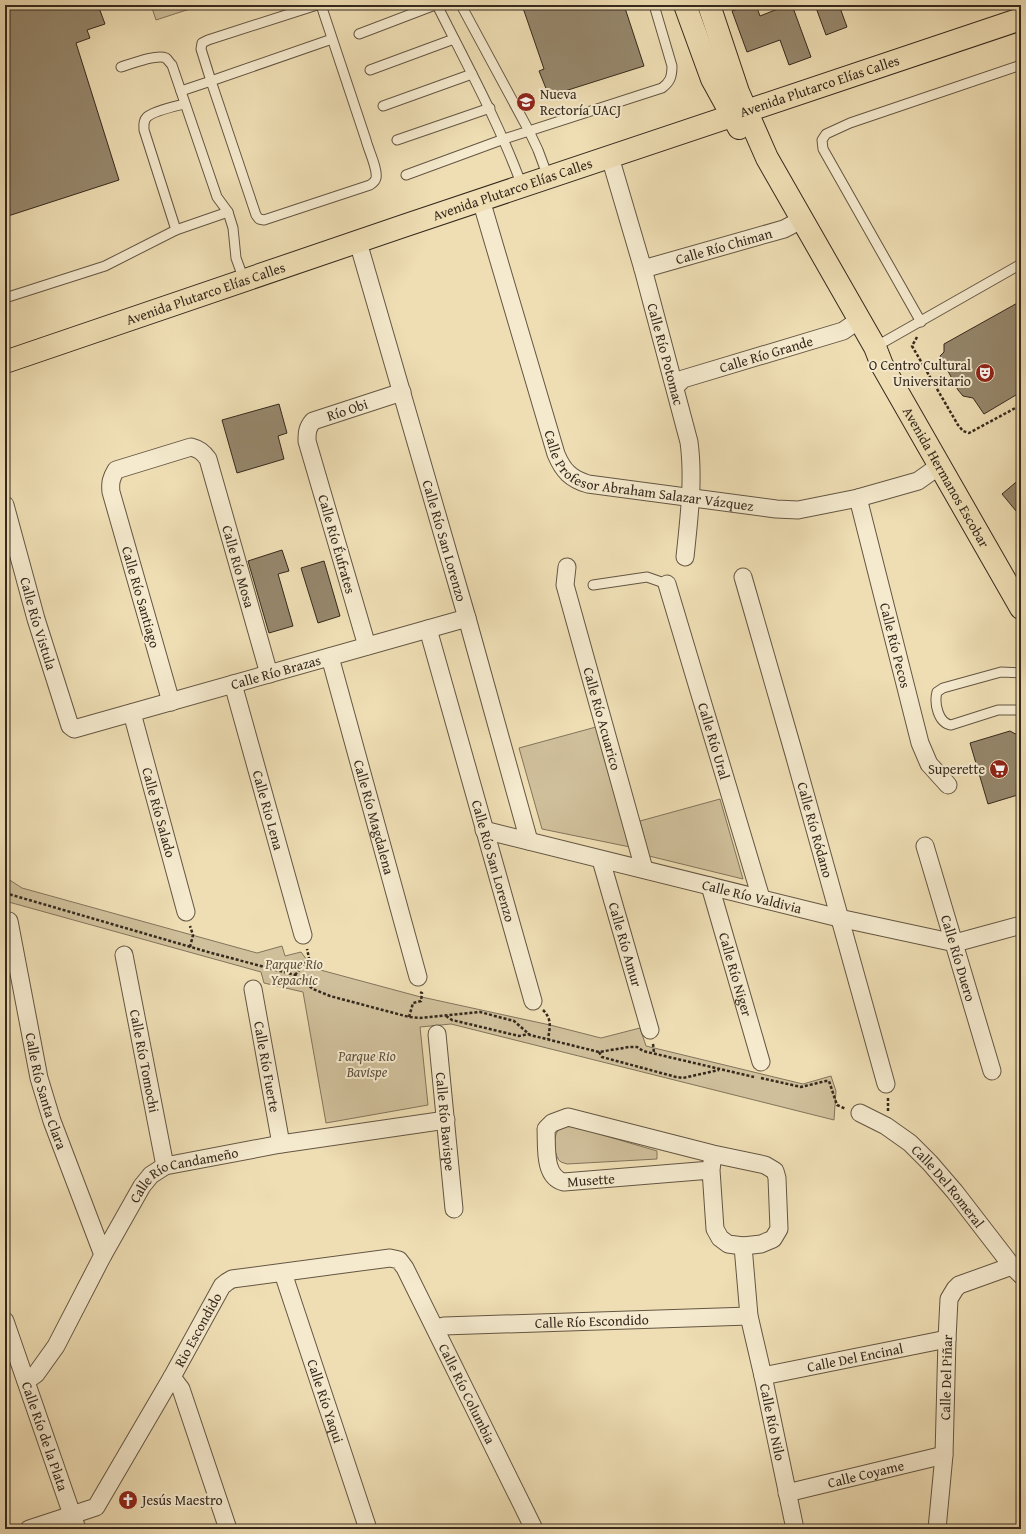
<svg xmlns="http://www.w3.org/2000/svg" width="1026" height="1534" font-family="'Gentium Book Plus',serif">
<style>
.green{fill:#cfbf9a;stroke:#82745c}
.building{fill:#96876c;stroke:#35291d}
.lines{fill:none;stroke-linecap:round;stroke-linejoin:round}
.lane-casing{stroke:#645643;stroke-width:11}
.street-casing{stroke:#645643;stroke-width:19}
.primary-casing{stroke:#35291d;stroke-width:24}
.path{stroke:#35291d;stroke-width:2.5;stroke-dasharray:3 2;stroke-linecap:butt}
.lane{stroke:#f5eace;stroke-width:9}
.street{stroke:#f5eace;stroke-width:17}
.primary{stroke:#efdeb4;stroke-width:22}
.labels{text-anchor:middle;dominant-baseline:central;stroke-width:4;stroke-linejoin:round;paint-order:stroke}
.street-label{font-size:14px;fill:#35291d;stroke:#f5eace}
.poi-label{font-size:14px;fill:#35291d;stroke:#f5eace;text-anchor:start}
.park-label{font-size:14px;font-style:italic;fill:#5c4e3c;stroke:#f5eace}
</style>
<rect width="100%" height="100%" fill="#efdeb4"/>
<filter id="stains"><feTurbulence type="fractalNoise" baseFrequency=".005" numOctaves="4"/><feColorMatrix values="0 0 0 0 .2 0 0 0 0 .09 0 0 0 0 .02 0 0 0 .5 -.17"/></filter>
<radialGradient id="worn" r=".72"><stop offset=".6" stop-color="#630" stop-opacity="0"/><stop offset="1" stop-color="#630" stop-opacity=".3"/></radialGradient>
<g class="green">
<polygon points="151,5 202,5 156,20"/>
<polygon points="596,727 630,847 542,829 519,748"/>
<polygon points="720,799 743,879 649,856 640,821"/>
<polygon points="5,877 22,888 257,953 282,946 285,956 301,952 313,968 417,996 550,1025 601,1038 640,1028 646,1046 803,1084 831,1076 836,1091 834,1120 451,1024 420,1027 428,1105 326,1123 303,992 264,983 261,972 5,901"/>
<path d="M564,1126h8l85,25v8l-90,5c-2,-1 -4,-1 -6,-2 -7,-4 -8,-24 -4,-30 2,-3 4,-5 7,-6z"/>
</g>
<g class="building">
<polygon points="5,5 98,5 105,24 87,30 90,38 76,43 119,180 5,217"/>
<polygon points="522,5 624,5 644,66 549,96 539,71 544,69"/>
<polygon points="748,5 756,5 760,16 788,5 792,5 811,57 789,65 780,40 747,52 732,11"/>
<polygon points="815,5 839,5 847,27 826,35"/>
<polygon points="1021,301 1021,392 984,414 973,398 963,396 958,390 940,356 944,352 944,344"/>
<polygon points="279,404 287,433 278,436 284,459 237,473 222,420"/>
<polygon points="1021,478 1021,517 1002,494"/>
<polygon points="282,550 289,571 278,574 293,626 269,633 248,561"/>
<polygon points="324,561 340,616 318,623 301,568"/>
<polygon points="1010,731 1021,737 1021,794 988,804 970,743"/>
</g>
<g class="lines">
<g class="lane-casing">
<g id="lane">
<path d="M321,5c15,45 30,90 45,135 2,9 12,29 10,38 -1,4 -3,5 -6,7l-106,35 -5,-1 -3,-4 -45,-134 121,-42"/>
<path d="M437,5c30,60 62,118 85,181"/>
<polyline points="461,5 529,131 538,150 548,177"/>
<polyline points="359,34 435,5"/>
<path d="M121,67c10,-3 35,-13 45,-9 2,2 4,5 6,7l45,132 11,15 5,16 3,30 8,22"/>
<polyline points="370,70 454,39"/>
<polyline points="181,91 211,81 201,49 202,43 208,40 317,5"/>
<polyline points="383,106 472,74"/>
<polyline points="397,140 490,108"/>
<path d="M406,175l98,-36 158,-51c8,-6 10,-11 10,-22l-18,-61"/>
<path d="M176,230l-32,-100c0,-5 -1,-9 3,-13 6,-6 29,-11 37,-13"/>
<polyline points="5,298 105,266 176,230 228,212"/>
<polyline points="921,322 823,149 822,140 826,134 850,123 1021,65"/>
<polyline points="875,347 1021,264"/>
<polyline points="593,585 647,577 667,584"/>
<path d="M1021,673l-20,-1 -58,16 -6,4c-3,11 1,31 14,33l47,-15h23"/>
</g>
</g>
<g class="street-casing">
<g id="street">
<path id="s1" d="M610,157l33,112 46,173c5,37 0,77 -4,115"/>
<path id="s2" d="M481,200l75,254c7,17 15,25 32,30l188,25 22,1 60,-12 60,-17 21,-15"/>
<path id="s3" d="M358,242l109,376 62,223"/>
<path id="s4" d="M643,269l141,-40 19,-10"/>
<path id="s5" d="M675,387l8,-8 160,-48 16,-11"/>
<path id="s6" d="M858,498l62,245 9,21 19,21"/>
<path id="s7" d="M5,505l31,114 34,107 4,3 393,-111"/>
<path id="s8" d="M567,567l-2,18 79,284"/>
<path id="s9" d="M743,577l51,177 92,330"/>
<path id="s10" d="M667,584l94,314"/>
<path id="s11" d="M428,629l105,372"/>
<path id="s12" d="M367,646l-60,-205c0,-8 0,-13 6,-20l89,-29"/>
<path id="s13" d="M330,657l88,320"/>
<path id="s14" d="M233,684l70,251"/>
<path id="s15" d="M171,702l-60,-210c-1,-9 0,-14 5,-22l75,-23c8,2 12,5 17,12l61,215"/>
<path id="s16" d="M132,713l54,199"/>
<path id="s17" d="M484,830l355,88 116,25 66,-18"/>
<path id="s18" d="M925,846l67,225"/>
<path id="s19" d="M601,860l49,170"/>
<path id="s20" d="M710,886l51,176"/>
<path id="s21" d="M9,921l30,157 13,43 51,134"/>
<path id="s22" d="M124,955l41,211"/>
<path id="s23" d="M253,989l28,155"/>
<path id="s24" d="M437,1034l17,175"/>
<path id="s25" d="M860,1113l26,13 24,17 20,20 25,29 57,74 9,9"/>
<path d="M711,1170l-147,12c-21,-5 -17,-36 -18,-53l6,-6 16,-6 145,37 52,11 10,6 2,7 2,51 -6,10 -12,5 -18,2 -15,-2 -8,-6 -5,-9 -4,-59 2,-16"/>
<path id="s26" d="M743,1246l6,70 14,60 32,153"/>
<path id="s27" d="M283,1273l85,256"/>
<path id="s28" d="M5,1321l72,208"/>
<path id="s29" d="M435,1328l9,-2 305,-10"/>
<path id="s30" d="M763,1376l184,-37"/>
<polyline points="172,1377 181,1389 228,1529"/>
<path id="s31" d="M26,1381l10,-7 20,-28 47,-91 39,-69 9,-11 14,-9 116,-22 165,-24"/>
<path id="s32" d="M787,1493l157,-38"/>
<path id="s33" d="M29,1529l67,-22 76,-130 50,-91 5,-4 5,-3 158,-21 9,2 6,8 129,261"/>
<path id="s34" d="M937,1529l7,-74 3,-116 2,-40 6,-10 4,-4 53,-19"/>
</g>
</g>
<g class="primary-casing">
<g id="primary">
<polyline points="685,5 712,79 739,128"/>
<path id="s35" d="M709,5l29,87 29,66 108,189 7,18 139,243"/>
<path id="s36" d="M5,362c338,-116 677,-231 1016,-343"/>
</g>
</g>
<g class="path">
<polyline points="917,337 912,346 958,425 963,431 969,433 1021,405"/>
<polyline points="5,893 208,952 295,975 313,989 330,996 409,1017 419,1018 480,1012 514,1021 530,1035 599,1052 629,1047 637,1047 643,1051 754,1077"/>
<polyline points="190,947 193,935 190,926"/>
<polyline points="295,975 309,958 307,949"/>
<path d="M543,1010c9,9 7,17 5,29"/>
<polyline points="446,1016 452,1020 519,1036 529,1034"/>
<polyline points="409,1017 413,1003 421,1001 422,993 420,992"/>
<polyline points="653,1044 654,1053"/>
<polyline points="599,1052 602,1057 676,1077 683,1078 719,1070"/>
<polyline points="761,1078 801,1087 826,1081 829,1081 837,1105 846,1109"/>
<polyline points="888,1098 888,1111"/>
</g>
<use href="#lane" class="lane"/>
<use href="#street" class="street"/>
<use href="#primary" class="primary"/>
</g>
<defs>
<g id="university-disc" transform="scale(1)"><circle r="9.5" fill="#8f2418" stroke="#f5eace"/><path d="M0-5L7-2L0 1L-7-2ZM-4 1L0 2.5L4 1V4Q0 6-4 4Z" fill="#fff"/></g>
<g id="theatre-disc" transform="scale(1)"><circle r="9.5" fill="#8f2418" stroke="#f5eace"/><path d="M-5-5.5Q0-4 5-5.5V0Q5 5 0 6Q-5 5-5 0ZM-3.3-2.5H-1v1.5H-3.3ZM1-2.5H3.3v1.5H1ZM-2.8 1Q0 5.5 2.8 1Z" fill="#fff"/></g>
<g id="supermarket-disc" transform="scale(1)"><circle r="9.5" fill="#8f2418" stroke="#f5eace"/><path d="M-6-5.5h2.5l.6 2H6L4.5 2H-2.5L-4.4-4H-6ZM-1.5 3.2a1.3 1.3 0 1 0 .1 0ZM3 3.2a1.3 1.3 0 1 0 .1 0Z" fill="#fff"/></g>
<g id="church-disc" transform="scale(1)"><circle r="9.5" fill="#8f2418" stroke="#f5eace"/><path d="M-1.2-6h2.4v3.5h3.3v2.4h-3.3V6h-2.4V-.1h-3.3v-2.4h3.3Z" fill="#fff"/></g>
</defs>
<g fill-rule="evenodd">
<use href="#university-disc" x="526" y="102"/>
<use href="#theatre-disc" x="985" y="373"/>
<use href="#supermarket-disc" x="999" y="769"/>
<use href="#church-disc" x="128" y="1500"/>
</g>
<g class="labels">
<g class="street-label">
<text stroke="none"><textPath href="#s36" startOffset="860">Avenida Plutarco Elías Calles</textPath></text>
<text stroke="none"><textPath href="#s36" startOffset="536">Avenida Plutarco Elías Calles</textPath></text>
<text stroke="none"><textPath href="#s4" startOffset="84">Calle Río Chiman</textPath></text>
<text stroke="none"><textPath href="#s36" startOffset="212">Avenida Plutarco Elías Calles</textPath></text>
<text stroke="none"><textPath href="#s5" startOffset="98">Calle Río Grande</textPath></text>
<text stroke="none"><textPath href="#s1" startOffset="205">Calle Río Potomac</textPath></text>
<text stroke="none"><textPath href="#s12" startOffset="271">Río Obi</textPath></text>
<text stroke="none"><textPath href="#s2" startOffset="359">Calle Profesor Abraham Salazar Vázquez</textPath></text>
<text stroke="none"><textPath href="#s35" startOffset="530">Avenida Hermanos Escobar</textPath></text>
<text stroke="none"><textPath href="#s3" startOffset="311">Calle Río San Lorenzo</textPath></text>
<text transform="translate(337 544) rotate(74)">Calle Río Éufrates</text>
<text stroke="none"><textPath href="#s15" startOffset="453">Calle Río Mosa</textPath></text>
<text transform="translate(141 597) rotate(74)">Calle Río Santiago</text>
<text stroke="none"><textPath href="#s7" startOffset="123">Calle Río Vistula</textPath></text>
<text stroke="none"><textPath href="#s6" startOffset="152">Calle Río Pecos</textPath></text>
<text stroke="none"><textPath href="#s7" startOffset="445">Calle Río Brazas</textPath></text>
<text stroke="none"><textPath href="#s8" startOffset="157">Calle Río Acuarico</textPath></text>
<text stroke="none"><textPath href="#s10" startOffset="164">Calle Río Ural</textPath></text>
<text stroke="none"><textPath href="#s14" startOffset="131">Calle Rio Lena</textPath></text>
<text stroke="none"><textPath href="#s16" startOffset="103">Calle Río Salado</textPath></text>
<text stroke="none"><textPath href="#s13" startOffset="166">Calle Río Magdalena</textPath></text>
<text stroke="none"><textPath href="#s9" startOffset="263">Calle Río Ródano</textPath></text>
<text stroke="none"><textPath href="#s11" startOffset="241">Calle Río San Lorenzo</textPath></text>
<text stroke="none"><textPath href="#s17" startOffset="276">Calle Río Valdivia</textPath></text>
<text stroke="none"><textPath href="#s19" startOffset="88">Calle Río Amur</textPath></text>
<text stroke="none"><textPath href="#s18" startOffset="117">Calle Río Duero</textPath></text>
<text stroke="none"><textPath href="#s20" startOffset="92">Calle Río Niger</textPath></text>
<text stroke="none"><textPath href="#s22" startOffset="108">Calle Río Tomochi</textPath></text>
<text stroke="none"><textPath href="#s23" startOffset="79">Calle Río Fuerte</textPath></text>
<text stroke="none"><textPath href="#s21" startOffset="174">Calle Río Santa Clara</textPath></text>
<text stroke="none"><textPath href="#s24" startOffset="88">Calle Río Bavispe</textPath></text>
<text stroke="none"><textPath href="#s31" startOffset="272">Calle Río Candameño</textPath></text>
<text transform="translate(591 1180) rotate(-4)">Musette</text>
<text stroke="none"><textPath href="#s25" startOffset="116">Calle Del Romeral</textPath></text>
<text stroke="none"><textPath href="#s29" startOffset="157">Calle Río Escondido</textPath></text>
<text stroke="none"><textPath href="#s33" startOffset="275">Rio Escondido</textPath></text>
<text stroke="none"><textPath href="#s30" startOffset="94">Calle Del Encinal</textPath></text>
<text stroke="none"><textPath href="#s34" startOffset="152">Calle Del Piñar</textPath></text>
<text stroke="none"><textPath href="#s33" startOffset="656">Calle Río Columbia</textPath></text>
<text stroke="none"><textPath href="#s27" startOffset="135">Calle Río Yaqui</textPath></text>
<text stroke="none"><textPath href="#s26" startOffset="179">Calle Río Nilo</textPath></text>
<text stroke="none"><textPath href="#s28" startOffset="122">Calle Río de la Plata</textPath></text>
<text stroke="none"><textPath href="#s32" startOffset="81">Calle Coyame</textPath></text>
</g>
<g class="poi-label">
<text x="540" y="94">Nueva<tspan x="540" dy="16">Rectoría UACJ</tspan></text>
<text x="971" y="365" text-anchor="end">O Centro Cultural<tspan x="971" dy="16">Universitario</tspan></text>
<text x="985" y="769" text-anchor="end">Superette</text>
<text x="142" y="1500">Jesús Maestro</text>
</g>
<g class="park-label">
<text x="294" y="964">Parque Rio<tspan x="294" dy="16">Yepachic</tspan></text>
<text x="367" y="1056">Parque Rio<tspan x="367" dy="16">Bavispe</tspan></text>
</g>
</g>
<rect width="1026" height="1534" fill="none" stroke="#efdeb4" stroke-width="20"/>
<rect x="6" y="6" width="1014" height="1522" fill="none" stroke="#35291d" stroke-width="2"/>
<rect x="10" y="10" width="1006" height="1514" fill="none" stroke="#35291d"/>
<rect width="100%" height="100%" filter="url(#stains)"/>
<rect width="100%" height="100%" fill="url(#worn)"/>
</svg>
